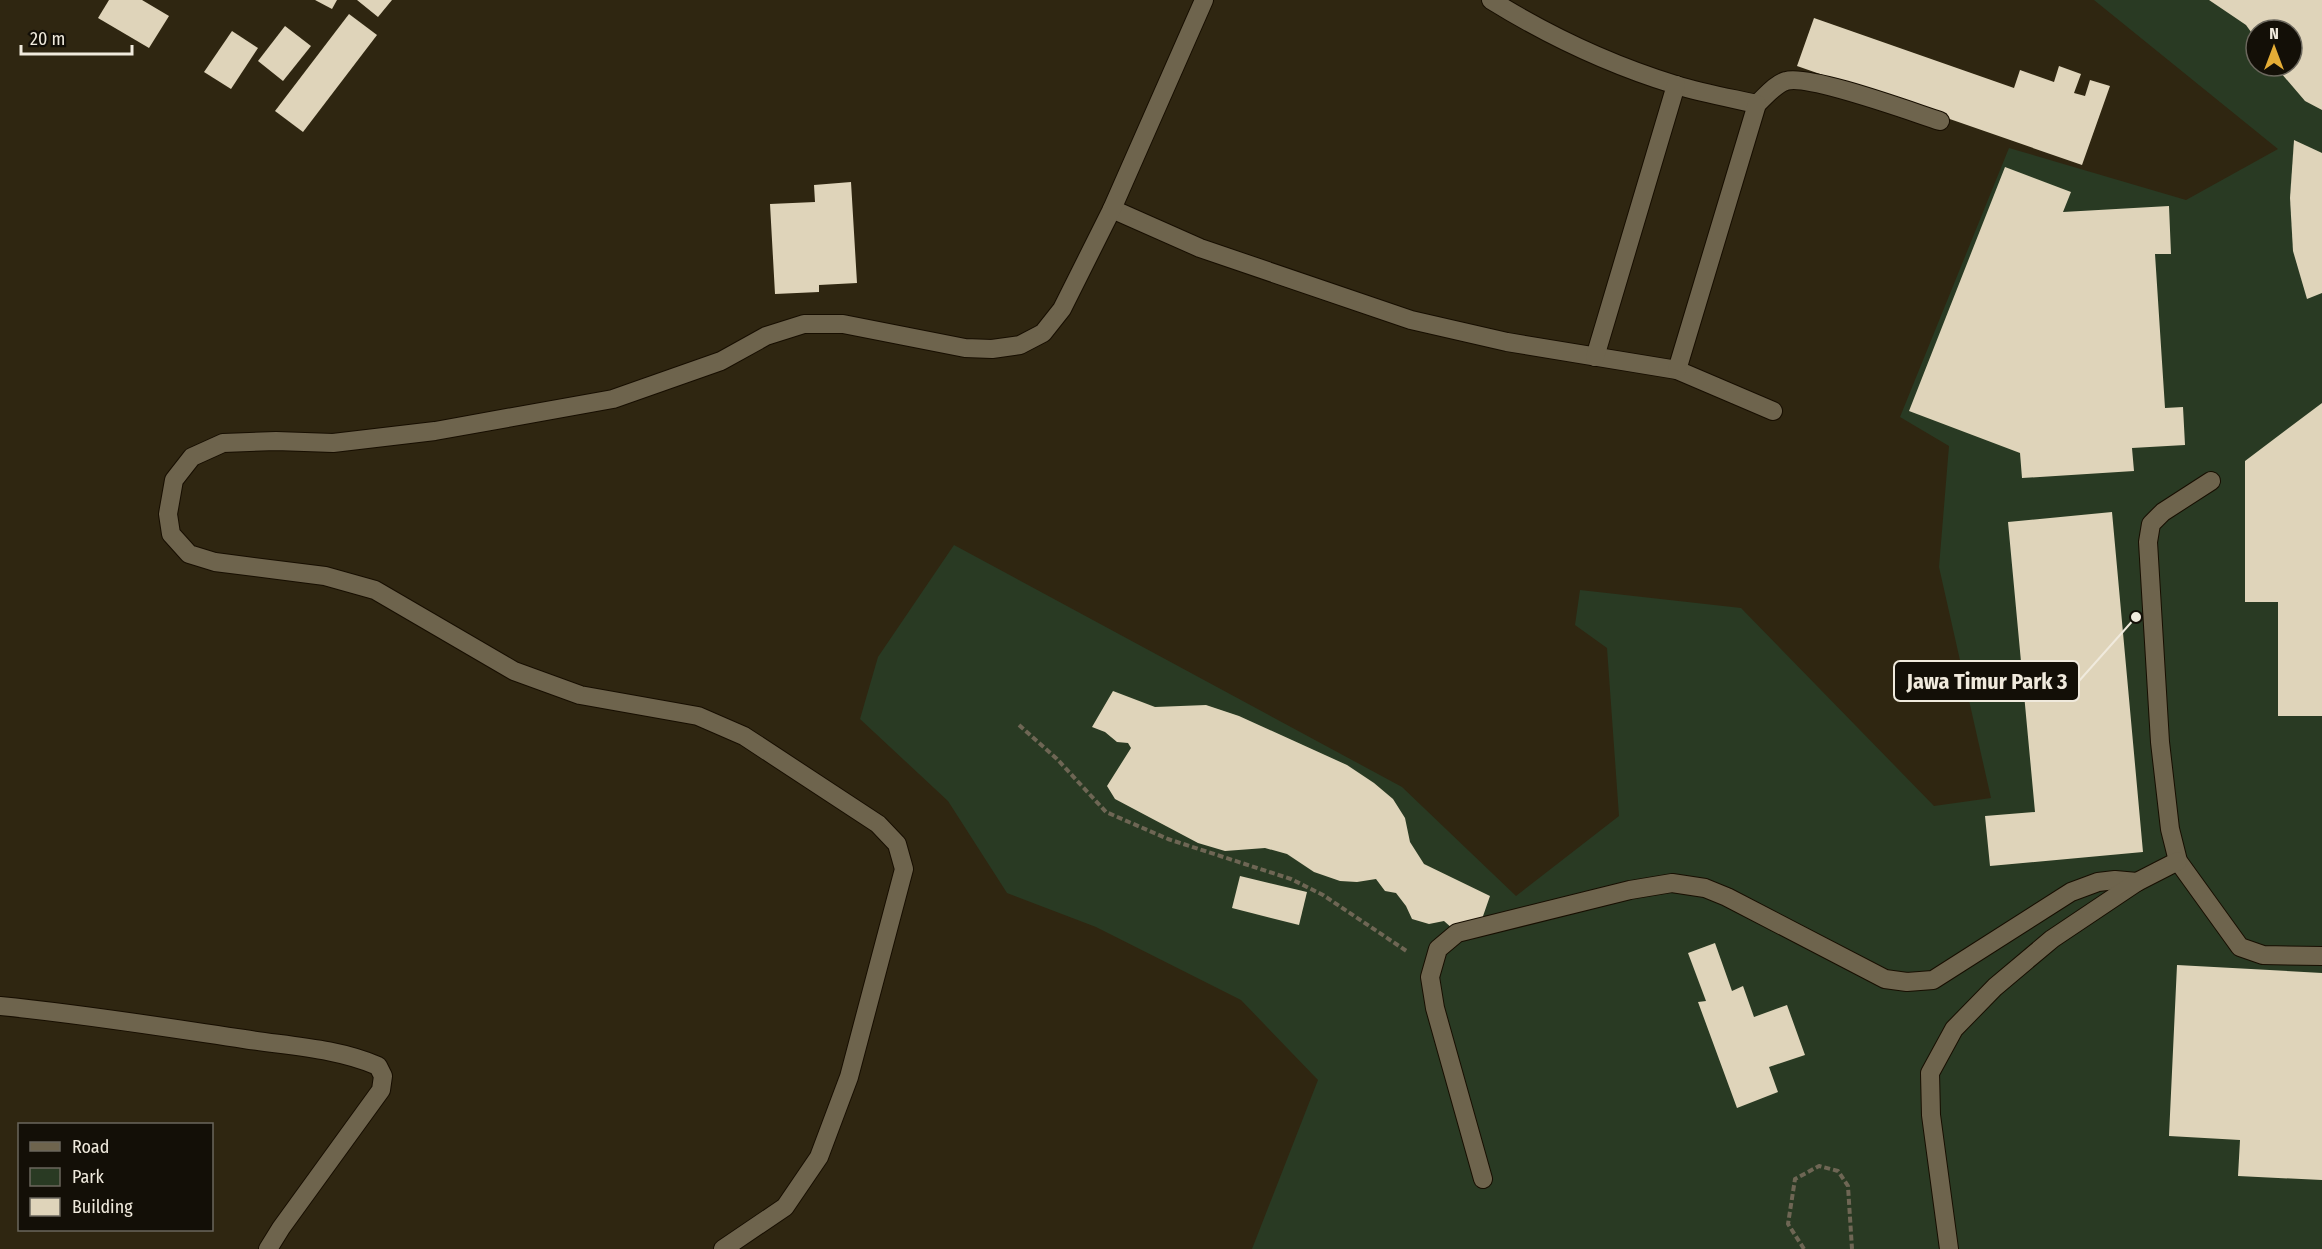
<svg xmlns="http://www.w3.org/2000/svg" width="2322" height="1249" font-family="'Fira Sans Condensed',sans-serif">
<style>
.green{fill:#293a23;fill-rule:evenodd}
.building{fill:#dfd4ba}
.lines{fill:none;stroke-linecap:round;stroke-linejoin:round}
.minor-casing{stroke:#170e00;stroke-width:20}
.path{stroke:#6e6654;stroke-width:4;stroke-dasharray:6 3;stroke-linecap:butt}
.minor{stroke:#6e644d;stroke-width:18}
.leader{fill:none;stroke:#f0eadd;stroke-width:2}
.callout-dot{fill:#f0eadd;stroke:#130f07;stroke-width:2}
.callout{fill:#130f07;stroke:#f0eadd;stroke-width:2}
.callout-label{font-size:22px;text-anchor:middle;font-weight:bold;fill:#f0eadd}
</style>
<rect width="100%" height="100%" fill="#2f2611"/>
<path class="green" d="M2094,0h228v1249h-1070l66,-169 -77,-80 -145,-73 -89,-34 -59,-92 -88,-82 18,-62 76,-112 448,242 114,109 103,-80 -12,-168 -32,-23 5,-35 161,18 193,198 57,-8 -52,-231 10,-121 -49,-29 109,-269 177,52 92,-51zM2256,30h36v36h-36z"/>
<g class="building">
<polygon points="109,0 142,0 169,16 149,48 98,18"/>
<polygon points="315,0 337,0 332,9"/>
<polygon points="357,0 392,0 378,17"/>
<polygon points="2209,0 2322,0 2322,110 2305,101 2275,66 2292,66 2292,30 2256,30 2256,39 2246,25"/>
<polygon points="349,14 377,35 303,132 275,111"/>
<polygon points="1814,18 2014,88 2020,70 2054,82 2059,66 2081,74 2074,93 2085,96 2090,80 2110,86 2082,165 1797,66"/>
<polygon points="285,26 311,46 283,81 258,61"/>
<polygon points="232,31 258,48 231,89 204,72"/>
<polygon points="2294,140 2322,153 2322,293 2307,299 2293,251 2290,198"/>
<polygon points="2005,167 2071,192 2063,212 2169,206 2171,254 2155,254 2165,408 2183,407 2185,445 2132,448 2134,471 2022,478 2020,453 1909,411"/>
<polygon points="851,182 857,283 819,285 819,292 775,294 770,204 815,202 814,185"/>
<polygon points="2322,403 2322,716 2278,716 2278,602 2245,602 2245,461"/>
<polygon points="2112,512 2143,852 1990,866 1985,816 2035,812 2008,522"/>
<polygon points="1113,691 1155,707 1206,705 1239,716 1347,765 1374,783 1393,799 1405,818 1410,842 1424,864 1490,896 1482,919 1453,929 1444,921 1429,924 1412,919 1406,906 1396,893 1385,891 1376,879 1357,882 1340,881 1314,872 1287,854 1265,848 1225,851 1198,843 1115,799 1107,786 1131,748 1128,743 1117,742 1105,732 1092,727"/>
<polygon points="1240,876 1307,892 1299,925 1232,908"/>
<polygon points="1715,943 1732,991 1743,986 1754,1017 1787,1005 1805,1055 1769,1067 1778,1092 1737,1108 1698,1002 1706,1001 1688,953"/>
<polygon points="2177,965 2322,973 2322,1180 2238,1176 2240,1140 2169,1136"/>
</g>
<g class="lines">
<g class="minor-casing">
<g id="minor">
<path d="M1491,0c58,36 120,65 185,85 26,8 54,13 81,19 8,-7 18,-20 29,-23 23,-7 126,31 154,40"/>
<polyline points="1112,209 1200,248 1411,320 1507,342 1677,370 1773,411"/>
<polyline points="1595,357 1676,85"/>
<polyline points="1677,370 1757,104"/>
<polyline points="2211,481 2163,512 2151,524 2148,542 2160,742 2170,829 2178,861 2240,947 2263,955 2322,956"/>
<path d="M0,1006c82,8 163,21 244,33 44,7 93,9 134,27l5,10 -2,14 -100,138 -13,21"/>
<polyline points="1483,1179 1435,1008 1430,977 1438,949 1457,933 1630,890 1672,883 1705,888 1727,897 1885,979 1907,982 1933,980 2071,892 2098,882 2115,880 2137,882"/>
<polyline points="723,1249 785,1207 819,1157 849,1077 904,869 897,844 878,824 744,736 698,716 580,695 514,671 375,590 325,576 215,562 189,554 171,534 168,514 174,480 192,457 223,443 276,441 333,443 435,431 613,399 721,361 766,336 804,324 843,324 965,348 992,349 1020,345 1043,333 1062,309 1112,209 1204,0"/>
<polyline points="1949,1249 1931,1115 1930,1073 1954,1029 1995,987 2052,939 2137,882 2178,861"/>
</g>
</g>
<g class="path">
<polyline points="1019,725 1057,759 1106,812 1168,839 1291,879 1323,895 1408,952"/>
<polyline points="1804,1249 1788,1224 1795,1179 1819,1166 1838,1171 1848,1186 1852,1249"/>
</g>
<use href="#minor" class="minor"/>
</g>
<path class="leader" d="M2136 617L2079 681"/>
<circle class="callout-dot" cx="2136" cy="617" r="6"/>
<rect class="callout" x="1894" y="661" width="185" height="40" rx="6"/>
<g class="callout-label">
<text x="1987" y="689">Jawa Timur Park 3</text>
</g>
<rect x="18" y="1123" width="195" height="108" fill="#130f07" stroke="#6b675d" stroke-width="1.5"/>
<rect x="30" y="1142" width="30" height="9" fill="#6e644d" stroke="#6b675d" stroke-width="1.5"/>
<text x="72" y="1153" font-size="18" fill="#f0eadd">Road</text>
<rect x="30" y="1168" width="30" height="18" fill="#293a23" stroke="#6b675d" stroke-width="1.5"/>
<text x="72" y="1183" font-size="18" fill="#f0eadd">Park</text>
<rect x="30" y="1198" width="30" height="18" fill="#dfd4ba" stroke="#6b675d" stroke-width="1.5"/>
<text x="72" y="1213" font-size="18" fill="#f0eadd">Building</text>
<g transform="translate(2274 48)"><circle r="28" fill="#130f07" stroke="#6b675d" stroke-width="1.5"/>
<path d="M0-4.5L10 22L0 15L-10 22Z" fill="#e5ad36"/>
<text y="-9" font-size="16" font-weight="bold" text-anchor="middle" fill="#f0eadd">N</text>
</g>
<path d="M21 45v9h111v-9" fill="none" stroke="#f0eadd" stroke-width="3"/>
<text x="30" y="45" font-size="18" fill="#f0eadd" stroke="#130f07" stroke-width="4.5" paint-order="stroke">20 m</text>
</svg>
